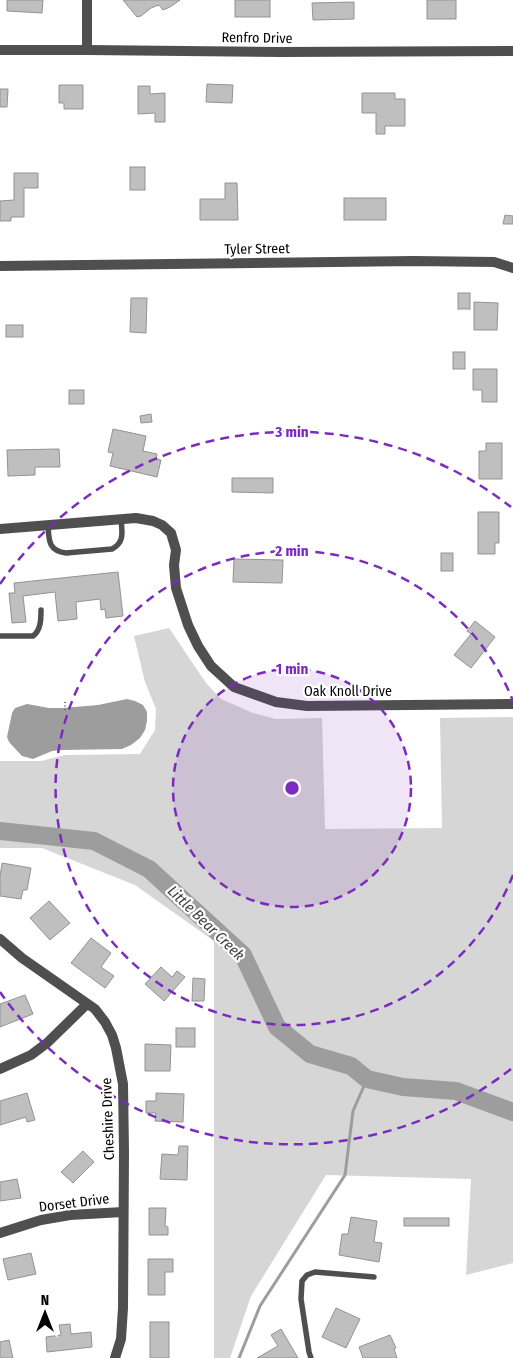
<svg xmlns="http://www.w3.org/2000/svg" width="513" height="1358" font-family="'Fira Sans Condensed',sans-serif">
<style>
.green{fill:#d6d6d6}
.water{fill:#9d9d9d}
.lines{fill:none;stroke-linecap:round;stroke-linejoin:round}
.stream{stroke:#9d9d9d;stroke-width:3}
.river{stroke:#9d9d9d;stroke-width:18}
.building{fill:#bfbfbf;stroke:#939393}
.path{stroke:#717171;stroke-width:2;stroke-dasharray:1 2.5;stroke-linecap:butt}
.lane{stroke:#4f4f4f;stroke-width:5.5}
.street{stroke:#4f4f4f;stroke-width:10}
.ring{fill:none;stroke:#7b2cbf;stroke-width:2.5;stroke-dasharray:9 6}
.labels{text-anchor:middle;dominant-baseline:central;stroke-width:4.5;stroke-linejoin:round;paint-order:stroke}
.street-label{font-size:14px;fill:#000;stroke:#fff}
.water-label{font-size:15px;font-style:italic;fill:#3e3e3e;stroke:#fff}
.centre{fill:#7b2cbf;stroke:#fff;stroke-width:2.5}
.ring-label{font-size:15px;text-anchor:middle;font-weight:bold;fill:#7b2cbf;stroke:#fff;stroke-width:4.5;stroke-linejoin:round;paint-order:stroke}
</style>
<rect width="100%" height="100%" fill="#fff"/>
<polygon class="green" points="169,628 206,683 221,699 253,713 276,719 322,718 325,829 442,828 440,718 513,717 513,1263 466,1275 471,1179 326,1175 251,1296 230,1358 214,1358 214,941 135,885 42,848 0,848 0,761 41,761 65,755 140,754 155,730 156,709 145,682 134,636"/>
<polygon class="water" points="127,699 135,701 143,705 147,712 147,721 145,730 140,738 131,745 122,749 63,750 52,751 33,759 22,756 9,742 7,737 12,713 15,708 27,704 49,708 63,708 98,705"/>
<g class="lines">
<polyline class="stream" points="239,1358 260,1306 345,1175 353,1111 367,1079"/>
<polyline class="river" points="0,831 94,841 149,869 243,955 277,1027 310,1054 351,1066 367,1079 403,1087 456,1091 513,1112"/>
</g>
<g class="building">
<polygon points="7,0 43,0 42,13 7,11"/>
<polygon points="123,0 180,0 170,7 163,10 159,5 151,8 141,16 137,17"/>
<rect x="235" y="0" width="35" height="17"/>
<rect x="427" y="0" width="29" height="19"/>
<polygon points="354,2 354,19 313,20 312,3"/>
<polygon points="207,84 233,85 232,103 206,102"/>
<polygon points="59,85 83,85 83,109 64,109 64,103 59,103"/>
<polygon points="138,86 150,86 150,94 165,93 165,122 155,122 155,113 138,114"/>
<polygon points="0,89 8,89 7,107 0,107"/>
<polygon points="362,93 395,93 395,99 405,99 405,126 385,126 385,134 376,134 376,113 362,113"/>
<rect x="130" y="167" width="15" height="23"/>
<polygon points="14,173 38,173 38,188 24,188 24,217 11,217 11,221 0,221 0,201 14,200"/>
<polygon points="225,183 237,183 238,220 200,220 200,199 225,199"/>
<rect x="344" y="198" width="42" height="22"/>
<polygon points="505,215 513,216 513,224 503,224"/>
<rect x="458" y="293" width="12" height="16"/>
<polygon points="131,298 147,298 146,333 130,332"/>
<polygon points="474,302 498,303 497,330 474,330"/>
<rect x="6" y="325" width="17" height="12"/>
<rect x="453" y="352" width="12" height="17"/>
<polygon points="473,369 497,369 497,402 482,402 482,390 473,390"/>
<rect x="69" y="390" width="15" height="14"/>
<polygon points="151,414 152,422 141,423 140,416"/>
<polygon points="113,429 146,436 143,451 157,454 156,459 161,460 157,477 110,466 113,453 108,452"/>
<polygon points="486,443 502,443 502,479 479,479 479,451 486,451"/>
<polygon points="59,449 60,467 35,467 35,475 8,476 7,450"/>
<polygon points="232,478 273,478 273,493 232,492"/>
<polygon points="478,512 499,512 499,543 495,543 495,554 478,554"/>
<rect x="441" y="553" width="12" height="18"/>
<polygon points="234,559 283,560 282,583 233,582"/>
<polygon points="118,572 123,616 106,618 105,609 101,610 100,599 76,602 77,619 58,621 55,592 23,596 26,622 12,623 9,593 15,593 14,583"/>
<polygon points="475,621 495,637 471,668 454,655 471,634 467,631"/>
<polygon points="2,863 31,868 27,890 23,890 21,899 0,896 0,877"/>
<polygon points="49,901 70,923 50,940 30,918"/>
<polygon points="91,938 111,953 101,967 114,976 105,988 71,963"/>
<polygon points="161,967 172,977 177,971 185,977 164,1001 145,984"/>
<polygon points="193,978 205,979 204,1001 192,1001"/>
<polygon points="25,995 33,1014 0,1027 0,1004"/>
<rect x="176" y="1028" width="19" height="19"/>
<polygon points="145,1044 171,1045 170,1071 145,1071"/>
<polygon points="27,1093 35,1120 27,1122 26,1117 0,1125 0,1101"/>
<polygon points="156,1093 184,1094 183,1122 155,1121 156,1113 146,1113 146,1101 156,1101"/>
<polygon points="179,1146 188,1146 187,1180 160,1179 162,1154 178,1155"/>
<polygon points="83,1151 94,1162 73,1183 61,1172"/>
<polygon points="17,1179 21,1198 0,1201 0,1182"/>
<polygon points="149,1208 166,1208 165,1226 168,1227 168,1235 149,1235"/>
<polygon points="351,1217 377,1221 374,1242 382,1243 379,1262 339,1255 342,1234 348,1234"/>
<rect x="404" y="1218" width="45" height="8"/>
<polygon points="31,1253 36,1274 8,1280 3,1259"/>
<polygon points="148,1259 173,1259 173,1272 165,1272 165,1295 148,1295"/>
<polygon points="336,1308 360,1319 346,1348 322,1337"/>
<rect x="150" y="1322" width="19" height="36"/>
<polygon points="70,1324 71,1334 91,1332 92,1347 47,1352 46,1337 61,1335 59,1325"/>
<polygon points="281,1329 298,1358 257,1358 278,1346 271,1335"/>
<polygon points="390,1335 396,1348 394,1349 397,1358 363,1358 359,1347"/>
<polygon points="9,1340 13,1358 0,1358 0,1342"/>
</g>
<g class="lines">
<polyline class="path" points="65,702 65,711"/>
<g class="lane">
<path d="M48,525c1,15 0,26 18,28l46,-4c13,-7 10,-17 9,-30"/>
<path d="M0,636h33c8,-6 8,-17 8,-26"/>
<polyline points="311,1358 309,1352 301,1299 302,1281 307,1275 315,1272 374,1277"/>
</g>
<g class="street">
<polyline points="0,50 87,50 281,52 513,51"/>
<polyline points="87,50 87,0"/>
<polyline points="0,266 414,261 494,262 513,268"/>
<polyline points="0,529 136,518 153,521 162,525 171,533 176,550 174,565 176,588 188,625 198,646 211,666 234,687 276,702 307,706 513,704"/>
<polyline points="0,939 22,958 95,1009 105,1022 112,1035 116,1048 123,1084 124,1152 123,1308 121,1339 115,1358"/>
<polyline points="0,1069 31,1055 47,1043 87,1004"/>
<polyline points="0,1233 41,1220 70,1215 123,1212"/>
</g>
</g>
<circle cx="292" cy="788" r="119" fill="#7b2cbf" fill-opacity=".12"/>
<g class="ring">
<circle cx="292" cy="788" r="119"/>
<path d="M513 875A237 237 0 1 1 513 701"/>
<path d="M511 1069A356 356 0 0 1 0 992M0 584A356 356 0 0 1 511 507"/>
</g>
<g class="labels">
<g class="street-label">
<text transform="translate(257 38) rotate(1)">Renfro Drive</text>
<text transform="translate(257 249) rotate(-1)">Tyler Street</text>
<text x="348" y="691">Oak Knoll Drive</text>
<text transform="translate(108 1119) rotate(-92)">Cheshire Drive</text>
<text transform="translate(74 1203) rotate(-7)">Dorset Drive</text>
</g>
<g class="water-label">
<text transform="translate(206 923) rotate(44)">Little Bear Creek</text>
</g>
</g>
<circle cx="292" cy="788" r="8" class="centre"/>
<g class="ring-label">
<text x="292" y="437">3 min</text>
<text x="292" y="556">2 min</text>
<text x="292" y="674">1 min</text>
</g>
<g transform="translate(45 1313)" stroke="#ffffff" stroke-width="4" paint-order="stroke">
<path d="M0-4L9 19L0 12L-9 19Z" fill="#000000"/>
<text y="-8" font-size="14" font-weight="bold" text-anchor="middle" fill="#000000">N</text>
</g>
</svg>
